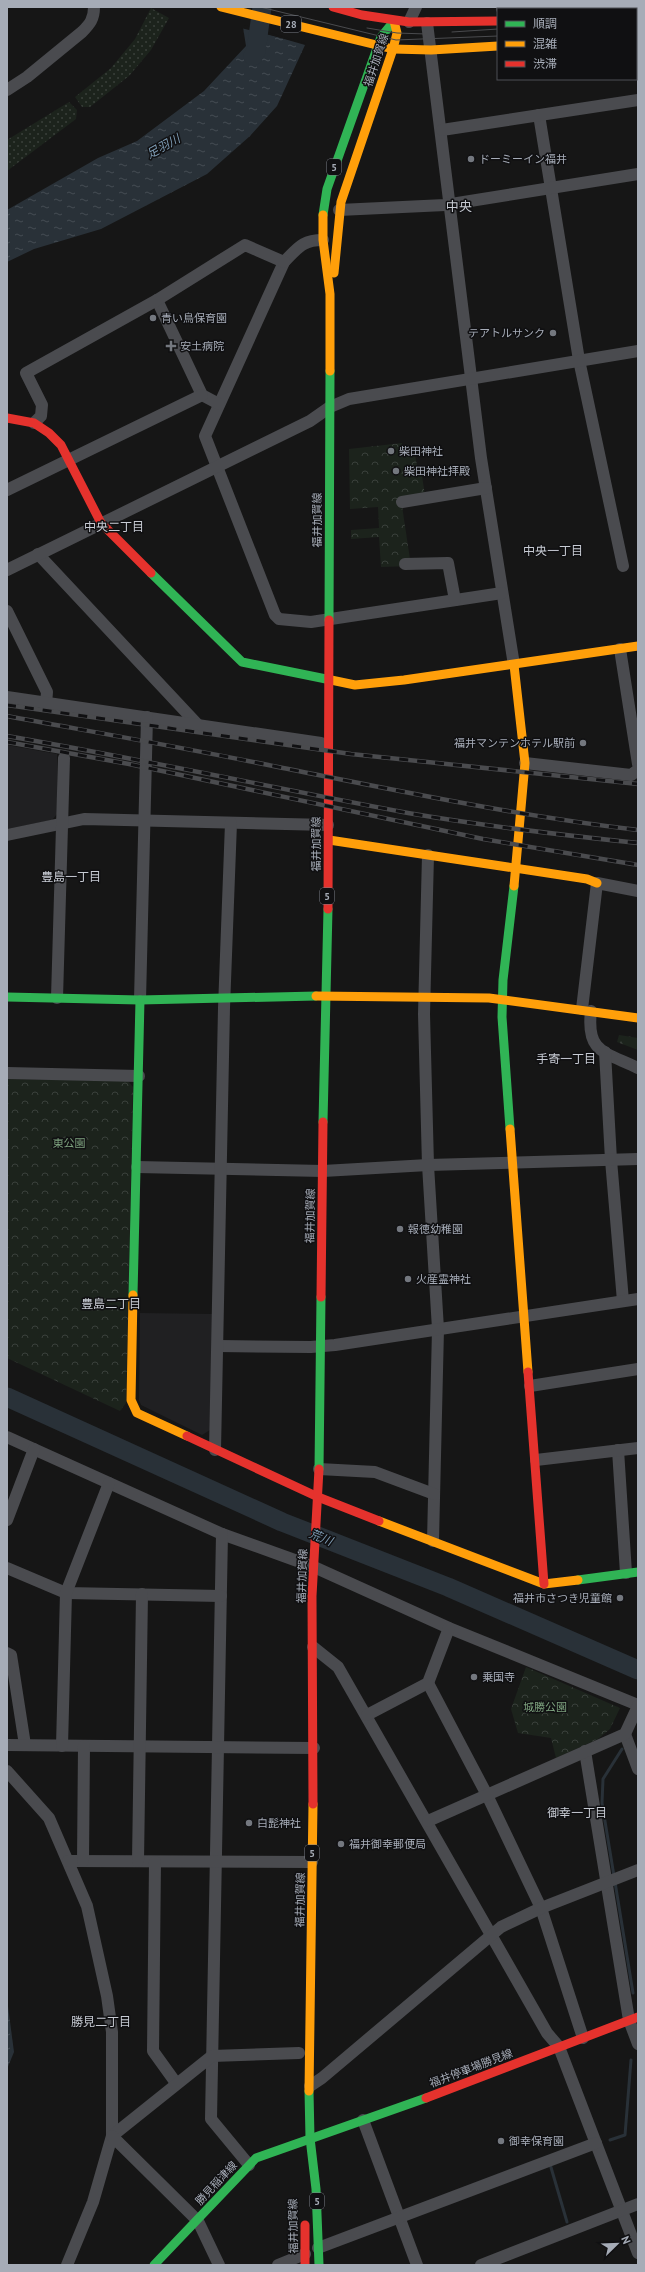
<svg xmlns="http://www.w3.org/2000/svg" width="645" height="2272" font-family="'PT Sans','Noto Sans JP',sans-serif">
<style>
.built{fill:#202022}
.grass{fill:url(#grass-dots)}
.forest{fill:url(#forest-firs)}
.park{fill:url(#park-crowns)}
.water{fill:url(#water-ripples)}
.pier{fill:#161616}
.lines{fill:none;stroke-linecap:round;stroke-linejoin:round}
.stream{stroke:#293138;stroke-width:3}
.river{stroke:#293138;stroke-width:19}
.street{stroke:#4a4b4f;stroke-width:12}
.fast{stroke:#30b455;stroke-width:9}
.slow{stroke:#ff9f0a;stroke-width:9}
.jam{stroke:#e5322d;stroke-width:9}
.tram{stroke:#4a4b4e;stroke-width:1}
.rail-casing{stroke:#4a4b4e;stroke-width:4.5}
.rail{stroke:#101012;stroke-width:3;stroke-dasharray:9;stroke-linecap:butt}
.poi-dot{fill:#74787f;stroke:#101012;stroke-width:1.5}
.labels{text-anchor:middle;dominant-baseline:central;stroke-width:3;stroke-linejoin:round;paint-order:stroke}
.shield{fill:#101012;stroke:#797d86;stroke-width:1}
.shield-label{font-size:10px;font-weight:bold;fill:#a6acb7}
.street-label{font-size:11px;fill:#a6acb7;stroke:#101012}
.poi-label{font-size:11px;fill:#a6acb7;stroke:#101012;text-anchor:start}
.park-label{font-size:11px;fill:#7da27e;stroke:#101012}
.water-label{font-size:12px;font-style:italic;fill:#7d9bb3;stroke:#101012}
.neighbourhood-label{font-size:12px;fill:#c7cbd3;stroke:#101012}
.quarter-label{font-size:13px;fill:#c7cbd3;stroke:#101012}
</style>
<defs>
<pattern id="grass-dots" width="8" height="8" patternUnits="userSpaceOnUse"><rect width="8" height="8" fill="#1c231c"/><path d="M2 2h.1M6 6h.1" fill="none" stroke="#3a403b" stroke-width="1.8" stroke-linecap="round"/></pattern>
<pattern id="forest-firs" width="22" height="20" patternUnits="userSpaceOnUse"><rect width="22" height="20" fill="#1c231c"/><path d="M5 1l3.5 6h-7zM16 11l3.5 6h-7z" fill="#3a403b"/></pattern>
<pattern id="park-crowns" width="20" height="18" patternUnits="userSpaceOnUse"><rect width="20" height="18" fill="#1c231c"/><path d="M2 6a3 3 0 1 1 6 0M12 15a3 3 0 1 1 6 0" fill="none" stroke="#3a403b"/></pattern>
<pattern id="water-ripples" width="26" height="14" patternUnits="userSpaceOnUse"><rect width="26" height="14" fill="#293138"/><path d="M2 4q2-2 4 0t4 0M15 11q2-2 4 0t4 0" fill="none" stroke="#454c53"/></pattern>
</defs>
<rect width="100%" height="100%" fill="#161616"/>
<g class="built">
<polygon points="7,745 57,754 57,814 52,820 7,829"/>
<polygon points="140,1313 213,1314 210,1430 202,1435 141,1405 139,1400"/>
</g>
<g class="grass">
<polygon points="151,8 169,18 151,50 129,76 90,107 82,107 75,97 111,68 135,39"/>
<polygon points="69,102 77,110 76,119 7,171 7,140"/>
</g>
<polygon class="forest" points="619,1035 638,1038 638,1050 617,1042"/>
<g class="park">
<polygon points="402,443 404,455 415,455 419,476 422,476 426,502 402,506 411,566 381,567 379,537 351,539 351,530 379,528 378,507 350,509 349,449"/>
<polygon points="7,1079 128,1081 133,1087 126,1403 120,1411 7,1358"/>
<polygon points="526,1667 620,1708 610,1729 598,1739 556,1758 551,1738 518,1733 511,1709"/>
</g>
<g class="water">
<polygon points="243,27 305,45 277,106 250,136 207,174 101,229 34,249 7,262 7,210 98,158 137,141 204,91 246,46"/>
<polygon points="7,1999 14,2052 7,2069"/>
</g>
<polygon class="pier" points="244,25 305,43 307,44 241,28"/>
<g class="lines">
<g class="stream">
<polyline points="614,1876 602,1803 603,1779 622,1749"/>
<polyline points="615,1882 633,1993"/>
<polyline points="610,2140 625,2135 631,2060"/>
<polyline points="550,2164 567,2222"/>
</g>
<g class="river">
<polyline points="253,56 256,51 262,7"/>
<polyline points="7,1397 282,1522 448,1587 638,1670"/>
</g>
<g class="street">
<polyline points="502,7 502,9"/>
<polyline points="409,22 416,7"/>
<polyline points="427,23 481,458 514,665"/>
<path d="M7,90l20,-13 55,-45c8,-8 12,-13 12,-25"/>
<polyline points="539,115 579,360 623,566"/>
<polyline points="442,130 638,100"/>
<polyline points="339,210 445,205 638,174"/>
<path d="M323,240c-21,0 -25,8 -39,22l-79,174 70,179 4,4 32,3 191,-29"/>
<polyline points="157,300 202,395 219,404"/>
<polyline points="34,423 41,416 42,405 26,373 157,300 245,245 284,262"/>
<polyline points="7,490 202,395"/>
<polyline points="402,502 486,488"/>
<polyline points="38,554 199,726"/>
<polyline points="405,564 448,563 455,600"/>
<polyline points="7,570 310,421 330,407 349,399 638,351"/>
<polyline points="7,611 47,692 46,704"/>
<polyline points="620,649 638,764"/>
<polyline points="7,697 321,743"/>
<polyline points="525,763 631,775 638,770"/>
<polyline points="7,835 84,819 328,825"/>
<polyline points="428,855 424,1014 428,1165 438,1329 433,1541"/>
<polyline points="57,998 64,758"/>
<polyline points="140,1000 147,717"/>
<polyline points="582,1009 597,883 638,891"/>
<path d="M591,1011c-5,42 14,41 47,57"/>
<polyline points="605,1052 611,1160 623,1301"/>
<polyline points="7,1073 139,1076"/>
<polyline points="137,1167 323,1171 428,1165 638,1159"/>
<polyline points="218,1346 311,1347 335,1345 638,1299"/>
<polyline points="530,1386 638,1369"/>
<polyline points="7,1437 222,1534 314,1567 449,1628 638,1705"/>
<polyline points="215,1450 224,1008 231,823"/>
<polyline points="618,1450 626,1573"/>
<polyline points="536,1460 638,1448"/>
<polyline points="319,1469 375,1472 434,1494"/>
<polyline points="7,1520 34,1449"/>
<polyline points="222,1534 211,2119 249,2165"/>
<polyline points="7,1568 66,1593 221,1596"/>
<polyline points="313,1647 338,1667 547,2033 559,2047 638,2253"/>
<polyline points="7,1653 11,1655 25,1745"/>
<polyline points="428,1683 487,1795 541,1908 583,2038"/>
<polyline points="367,1715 428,1683 449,1628"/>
<polyline points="625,1734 638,1769"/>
<polyline points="7,1745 314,1748"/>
<polyline points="62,1746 66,1593 109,1483"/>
<polyline points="585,1751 629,2020 638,2044"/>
<polyline points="7,1771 49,1818 87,1906 107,1996 112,2032 112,2136 93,2202 67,2265"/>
<polyline points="428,1821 625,1734 638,1706"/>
<polyline points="68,1861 312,1862"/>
<polyline points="83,1861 84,1746"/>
<polyline points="138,1861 142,1594"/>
<polyline points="155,1862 153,2051 176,2083"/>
<polyline points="310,2086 322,2078 501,1927 541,1908 638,1870"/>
<polyline points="363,2120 417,2265"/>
<polyline points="112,2136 212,2056 299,2053"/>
<polyline points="112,2136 198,2221 219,2265"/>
<polyline points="318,2248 596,2143"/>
<polyline points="278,2265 305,2254"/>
<polyline points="481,2265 638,2204"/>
</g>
<g class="fast">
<polyline points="636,15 638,19"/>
<polyline points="636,38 638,38"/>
<polyline points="323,215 327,189 381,37 394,21"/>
<polyline points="151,573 242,662 331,680"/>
<polyline points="329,620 330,371"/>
<polyline points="7,997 140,1000 316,996"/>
<polyline points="323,1122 328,909"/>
<polyline points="510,1129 502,1017 503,980 514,886"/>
<polyline points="133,1295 140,1000"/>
<polyline points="319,1469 321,1297"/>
<polyline points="578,1580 638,1572"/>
<polyline points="309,2091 310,2138 316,2189 319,2265"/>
<polyline points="154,2265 256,2158 426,2098"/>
</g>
<g class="slow">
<polyline points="221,7 393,49 431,50 498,46"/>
<polyline points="323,215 323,240 330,294 330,371"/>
<polyline points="334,273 341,202 393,49 397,33 394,21"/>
<polyline points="514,665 525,763 514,886"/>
<polyline points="331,680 355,685 404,680 638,646"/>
<polyline points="329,840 587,879 597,883"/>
<polyline points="316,996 489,998 638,1018"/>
<polyline points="510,1129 528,1372"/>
<polyline points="133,1295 131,1400 137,1413 187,1436"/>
<polyline points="379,1521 544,1584 578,1580"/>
<polyline points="309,2091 313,1804"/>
</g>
<g class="jam">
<polyline points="333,7 362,15 409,22 498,21"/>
<polyline points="7,418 34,423 49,433 61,445 101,523 151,573"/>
<polyline points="328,909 329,620"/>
<polyline points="321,1297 323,1122"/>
<polyline points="528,1372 544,1584"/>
<polyline points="187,1436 318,1497 379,1521"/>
<polyline points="313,1804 312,1596 319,1469"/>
<polyline points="426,2098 638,2017"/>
<polyline points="305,2225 305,2265"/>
</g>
<g class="tram">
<polyline points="260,7 396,40 498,36"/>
<polyline points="636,21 638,21"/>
<polyline points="367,28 397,33 426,34"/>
<polyline points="636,28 638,27"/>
<polyline points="452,32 498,29"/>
</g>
<g class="rail-casing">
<g id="rail">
<polyline points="7,705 351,754 638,784"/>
<path d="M7,716c92,17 184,33 276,52 117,23 235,48 355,62"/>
<path d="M7,736c134,23 267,52 401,77 76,13 153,22 230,30"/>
<polyline points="7,742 129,764 483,839 638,865"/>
</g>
</g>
<use href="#rail" class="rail"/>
</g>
<g class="poi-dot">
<circle cx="471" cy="159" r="4"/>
<circle cx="153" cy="318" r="4"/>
<circle cx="553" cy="333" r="4"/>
<path d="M169 340h4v4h4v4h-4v4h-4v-4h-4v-4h4z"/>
<circle cx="391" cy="451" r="4"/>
<circle cx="396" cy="471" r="4"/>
<circle cx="583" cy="743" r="4"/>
<circle cx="400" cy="1229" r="4"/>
<circle cx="408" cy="1279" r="4"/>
<circle cx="620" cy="1598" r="4"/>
<circle cx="474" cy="1677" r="4"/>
<circle cx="249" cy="1823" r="4"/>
<circle cx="341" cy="1844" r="4"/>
<circle cx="501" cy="2141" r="4"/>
</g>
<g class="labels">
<g class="shield">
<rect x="281" y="16" width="20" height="16" rx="3"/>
<rect x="327" y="159" width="14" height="16" rx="3"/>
<rect x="320" y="888" width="14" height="16" rx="3"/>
<rect x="305" y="1845" width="14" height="16" rx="3"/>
<rect x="310" y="2193" width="14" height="16" rx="3"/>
</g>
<g class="shield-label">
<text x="291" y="24">28</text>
<text x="334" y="167">5</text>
<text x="327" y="896">5</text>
<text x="312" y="1853">5</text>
<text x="317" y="2201">5</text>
</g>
<g class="street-label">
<text transform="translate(376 60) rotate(-72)">福井加賀線</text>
<text transform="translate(317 520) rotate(-90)">福井加賀線</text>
<text transform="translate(316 844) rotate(-90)">福井加賀線</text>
<text transform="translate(310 1216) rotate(-89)">福井加賀線</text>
<text transform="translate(302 1576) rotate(-88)">福井加賀線</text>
<text transform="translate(300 1900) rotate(-89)">福井加賀線</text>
<text transform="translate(471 2068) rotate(-21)">福井停車場勝見線</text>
<text transform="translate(216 2183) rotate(-47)">勝見稲津線</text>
<text transform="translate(293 2226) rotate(-91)">福井加賀線</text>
</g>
<g class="poi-label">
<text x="479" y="159">ドーミーイン福井</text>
<text x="161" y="318">青い鳥保育園</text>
<text x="545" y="333" text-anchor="end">テアトルサンク</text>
<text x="180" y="346">安土病院</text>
<text x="399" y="451">柴田神社</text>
<text x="404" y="471">柴田神社拝殿</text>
<text x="575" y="743" text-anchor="end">福井マンテンホテル駅前</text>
<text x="408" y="1229">報徳幼稚園</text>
<text x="416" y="1279">火産霊神社</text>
<text x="612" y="1598" text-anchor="end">福井市さつき児童館</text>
<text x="482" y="1677">乗国寺</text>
<text x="257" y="1823">白髭神社</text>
<text x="349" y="1844">福井御幸郵便局</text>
<text x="509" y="2141">御幸保育園</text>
</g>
<g class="park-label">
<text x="69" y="1143">東公園</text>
<text x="545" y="1707">城勝公園</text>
</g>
<g class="water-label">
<text transform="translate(163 146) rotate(-29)">足羽川</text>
<text transform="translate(321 1537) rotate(22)">荒川</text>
</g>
<g class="neighbourhood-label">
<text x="114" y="526">中央二丁目</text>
<text x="553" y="550">中央一丁目</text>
<text x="71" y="876">豊島一丁目</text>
<text x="566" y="1058">手寄一丁目</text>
<text x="111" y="1303">豊島二丁目</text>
<text x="577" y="1812">御幸一丁目</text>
<text x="101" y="2021">勝見二丁目</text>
</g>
<g class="quarter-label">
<text x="459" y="206">中央</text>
</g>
</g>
<rect width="645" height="2272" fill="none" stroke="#a6acb7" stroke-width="16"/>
<rect x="497" y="8" width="140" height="72" fill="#101012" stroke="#4c4e54"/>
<rect x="505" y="21" width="20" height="6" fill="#30b455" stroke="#4c4e54"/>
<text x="533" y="28" font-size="12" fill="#a6acb7">順調</text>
<rect x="505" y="41" width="20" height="6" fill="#ff9f0a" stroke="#4c4e54"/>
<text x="533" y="48" font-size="12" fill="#a6acb7">混雑</text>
<rect x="505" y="61" width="20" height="6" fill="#e5322d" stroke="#4c4e54"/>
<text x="533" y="68" font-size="12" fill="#a6acb7">渋滞</text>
<g transform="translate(617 2244) rotate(67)" stroke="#101012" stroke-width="3" paint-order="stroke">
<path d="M0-3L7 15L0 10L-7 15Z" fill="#a6acb7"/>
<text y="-6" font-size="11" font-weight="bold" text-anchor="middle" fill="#a6acb7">N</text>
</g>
</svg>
